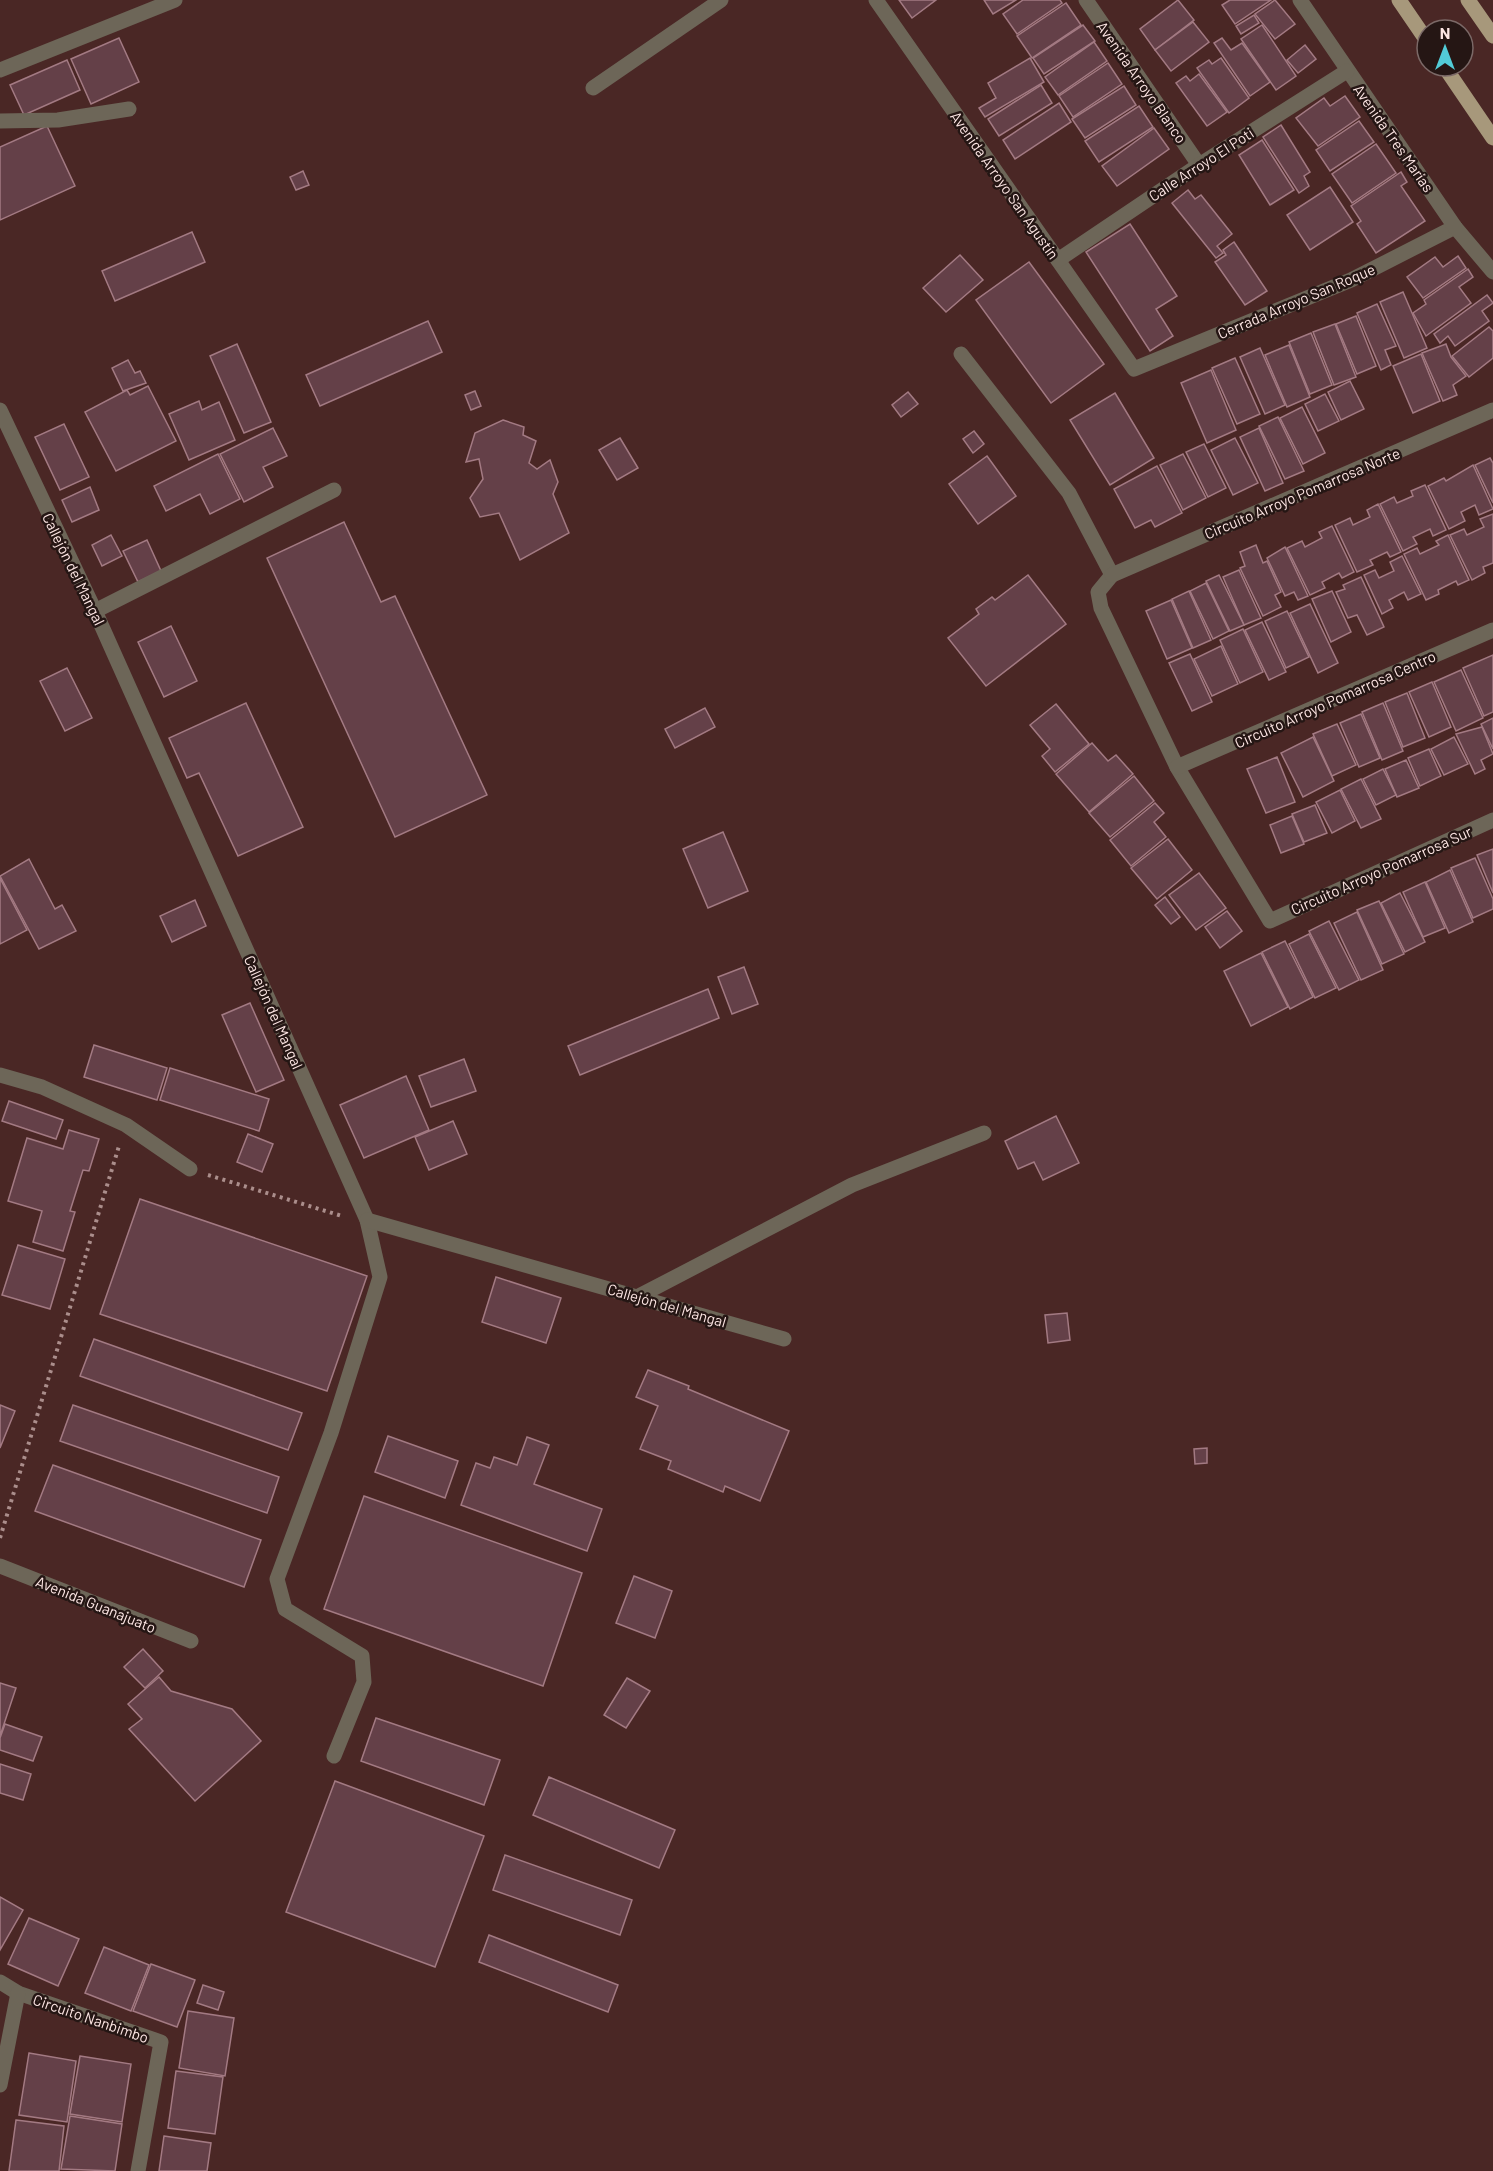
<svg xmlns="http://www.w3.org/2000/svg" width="1493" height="2171" font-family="Barlow,sans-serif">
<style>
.building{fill:#644048;stroke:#a37a83;stroke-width:1.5}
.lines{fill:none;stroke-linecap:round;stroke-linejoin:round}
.path{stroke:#ab8e8c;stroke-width:4;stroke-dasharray:3 4.5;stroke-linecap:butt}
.lane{stroke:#6d6658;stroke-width:15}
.street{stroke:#6d6658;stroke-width:15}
.primary{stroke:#a7987b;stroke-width:15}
.labels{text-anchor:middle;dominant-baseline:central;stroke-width:5;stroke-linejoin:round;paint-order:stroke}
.street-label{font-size:15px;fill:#fde6e4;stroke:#251614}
</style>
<rect width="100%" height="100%" fill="#4a2725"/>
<g class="building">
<polygon points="899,0 936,0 912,18"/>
<polygon points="984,0 1016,0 993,14"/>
<polygon points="1023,0 1060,0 1062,3 1017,34 1003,14"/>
<polygon points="1178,0 1194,20 1155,50 1140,29"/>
<polygon points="1230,0 1271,0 1235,24 1222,5"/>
<polygon points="1275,0 1295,24 1275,39 1255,14"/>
<polygon points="1066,3 1081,25 1032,58 1017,36"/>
<polygon points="1254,15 1259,23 1241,34 1236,26"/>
<polygon points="1193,22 1209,42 1171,71 1155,50"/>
<polygon points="1083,25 1095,41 1044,74 1033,58"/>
<polygon points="1262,25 1296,76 1276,90 1241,39"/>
<polygon points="119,38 139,82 91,104 71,59"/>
<polygon points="1222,38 1231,50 1242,43 1270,82 1250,96 1214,43"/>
<polygon points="1094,42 1107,61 1058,95 1045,77"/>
<polygon points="1305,45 1316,59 1298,73 1287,60"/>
<polygon points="1030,58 1044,82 985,117 979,108 996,98 988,83"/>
<polygon points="1221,58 1249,98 1229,113 1197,68 1209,60 1212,64"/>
<polygon points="67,60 80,90 24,115 10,85"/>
<polygon points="1108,63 1122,84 1073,117 1059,96"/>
<polygon points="1199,74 1227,112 1207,126 1176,83 1186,76 1190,81"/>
<polygon points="1041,85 1052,103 999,136 988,119"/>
<polygon points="1124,86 1136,105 1085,138 1072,119"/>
<polygon points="1345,96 1360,117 1318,146 1296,118 1324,98 1330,106"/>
<polygon points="1059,103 1071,122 1015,159 1003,140"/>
<polygon points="1139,106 1153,127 1099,162 1085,141"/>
<polygon points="1359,121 1374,142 1330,171 1316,150"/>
<polygon points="1281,125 1310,172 1304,176 1309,186 1299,193 1263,137"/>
<polygon points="47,126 75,186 0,220 0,147"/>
<polygon points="1154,128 1169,149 1117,186 1102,166"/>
<polygon points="1262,140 1294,190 1270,205 1239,155"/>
<polygon points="1376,144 1396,173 1352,203 1332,174"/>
<polygon points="303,171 309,185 296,190 290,177"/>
<polygon points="1401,172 1407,182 1401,186 1425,221 1376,253 1357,224 1361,221 1351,206"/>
<polygon points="1330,187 1353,222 1310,250 1287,215"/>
<polygon points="1188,190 1195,199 1201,195 1232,234 1217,246 1223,253 1216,258 1172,203"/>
<polygon points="1130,224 1177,296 1156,309 1173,336 1150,351 1086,252"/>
<polygon points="192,232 205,262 115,301 102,271"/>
<polygon points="1234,242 1267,291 1245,305 1215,262 1226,255 1223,250"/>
<polygon points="960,255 983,280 946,312 923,288"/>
<polygon points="1458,256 1466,268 1423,298 1407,277 1435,257 1443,267"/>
<polygon points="1029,262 1104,364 1051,403 976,300"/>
<polygon points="1468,269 1473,277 1459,287 1471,303 1426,336 1413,313 1426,304 1424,300"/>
<polygon points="1403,292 1427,348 1404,358 1380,302"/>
<polygon points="1487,295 1493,303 1482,311 1489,321 1455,346 1448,336 1440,343 1434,334"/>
<polygon points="1377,304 1396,346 1385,350 1391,365 1381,370 1357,313"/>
<polygon points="1356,316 1376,366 1357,374 1336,324"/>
<polygon points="428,321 442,352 320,406 306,375"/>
<polygon points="1335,324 1356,377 1334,385 1313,332"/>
<polygon points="1489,327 1493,331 1493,358 1469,377 1452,356"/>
<polygon points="1311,333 1332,385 1310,394 1289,342"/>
<polygon points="237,344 271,422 244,433 210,356"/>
<polygon points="1446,344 1451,357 1466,376 1453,385 1457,395 1443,401 1422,353"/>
<polygon points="1289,345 1310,397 1287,407 1265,355"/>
<polygon points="1260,348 1285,405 1265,414 1240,357"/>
<polygon points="1421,354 1440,401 1413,413 1393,366"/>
<polygon points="1235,358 1260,414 1237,424 1212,368"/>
<polygon points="128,360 135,373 140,371 146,383 123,391 112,368"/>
<polygon points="1211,370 1236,430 1207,443 1181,383"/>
<polygon points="1350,381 1364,409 1341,420 1328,392"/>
<polygon points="148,386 176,441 116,471 85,412 127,390 130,395"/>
<polygon points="475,391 481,406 471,410 465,395"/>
<polygon points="908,392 918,404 901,417 892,405"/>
<polygon points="1115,393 1154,458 1110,485 1070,420"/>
<polygon points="1325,394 1339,421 1318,431 1305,404"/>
<polygon points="199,401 202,410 219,402 235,440 189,460 169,414"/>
<polygon points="1302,407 1325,453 1303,464 1280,418"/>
<polygon points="1278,417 1304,471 1285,479 1259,426"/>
<polygon points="503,420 524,427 523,435 536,441 529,463 537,469 550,460 558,482 553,494 569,533 520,560 499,513 480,517 470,498 483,479 479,459 466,462 475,433"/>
<polygon points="64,424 89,477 60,490 35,437"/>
<polygon points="273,428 287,456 263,467 273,487 244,502 220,454"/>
<polygon points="1259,428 1283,483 1265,491 1240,437"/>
<polygon points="974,431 984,444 973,453 963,439"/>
<polygon points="620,438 638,468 617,480 599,450"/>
<polygon points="1235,438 1258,483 1233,495 1211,450"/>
<polygon points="1204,444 1226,488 1208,497 1186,452"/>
<polygon points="218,454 240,499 210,514 200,494 166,511 154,486"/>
<polygon points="1183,454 1206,498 1183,510 1160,465"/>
<polygon points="987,456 1016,496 978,524 949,484"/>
<polygon points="1490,458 1493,463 1493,503 1475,465"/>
<polygon points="1473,465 1493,509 1479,515 1475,505 1461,512 1465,521 1449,529 1428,486 1444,478 1446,481"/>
<polygon points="1157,466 1182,513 1155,527 1151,520 1135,528 1114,489"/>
<polygon points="1425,485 1446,530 1433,536 1430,529 1413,537 1417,544 1403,551 1380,504 1394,497 1397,503 1413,496 1411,491"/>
<polygon points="90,487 99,510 72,522 62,500"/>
<polygon points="1378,504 1401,552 1390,557 1387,552 1370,560 1373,565 1357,572 1335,525 1350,518 1353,525 1370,517 1367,510"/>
<polygon points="1493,514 1493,563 1483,567 1485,573 1472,580 1450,535 1464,529 1467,535 1484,527 1480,519"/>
<polygon points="344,522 381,602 395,596 487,795 395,837 267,558"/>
<polygon points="1332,526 1354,572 1342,578 1339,573 1322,582 1325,588 1310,595 1287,548 1302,541 1305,547 1322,538 1319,532"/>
<polygon points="111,535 122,556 102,566 92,545"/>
<polygon points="1448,535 1469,580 1458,585 1456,581 1438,590 1439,594 1426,600 1404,554 1417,548 1420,554 1439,545 1436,541"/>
<polygon points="147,540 161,571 138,582 123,551"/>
<polygon points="1256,545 1263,563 1267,561 1281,592 1275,595 1281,607 1263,616 1240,568 1245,566 1240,552"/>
<polygon points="1285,547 1308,596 1298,600 1294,592 1285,596 1267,558"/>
<polygon points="1402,556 1421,594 1408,600 1404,592 1389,600 1393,608 1382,614 1364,575 1375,570 1379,578 1394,571 1390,562"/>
<polygon points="1239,570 1261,618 1244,625 1223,577"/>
<polygon points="1028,575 1066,624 986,686 948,638 979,614 976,609 992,597 995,600"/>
<polygon points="1219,575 1244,625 1230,631 1206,581"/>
<polygon points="1361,577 1384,627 1367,635 1357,615 1348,618 1336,592 1345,589 1343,585"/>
<polygon points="1206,583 1229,631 1213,639 1190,591"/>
<polygon points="1189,591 1211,640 1193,648 1172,599"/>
<polygon points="1332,591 1351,632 1331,642 1312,599"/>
<polygon points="1171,600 1192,648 1167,659 1146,611"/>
<polygon points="1310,604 1338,663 1318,673 1290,613"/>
<polygon points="1287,611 1309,657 1286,668 1265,621"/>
<polygon points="1262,622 1286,672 1269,680 1245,630"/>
<polygon points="171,626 197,681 164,697 138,642"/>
<polygon points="1243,629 1263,672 1240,683 1220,640"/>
<polygon points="1221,646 1238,684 1212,696 1194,659"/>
<polygon points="1190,654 1212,702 1192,711 1169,663"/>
<polygon points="1493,655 1493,712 1484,716 1463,668"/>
<polygon points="67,668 92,718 65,731 40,681"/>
<polygon points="1461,670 1483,718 1456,731 1434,682"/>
<polygon points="1432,682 1451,727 1429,737 1409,692"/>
<polygon points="1407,693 1425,738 1403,747 1385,702"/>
<polygon points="246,703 303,827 238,856 199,773 187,778 169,738"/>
<polygon points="1383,703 1403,751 1382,760 1362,712"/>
<polygon points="1056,704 1089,744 1055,772 1042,756 1050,749 1030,725"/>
<polygon points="705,708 715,727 675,748 665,729"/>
<polygon points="1361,714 1380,758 1359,767 1340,723"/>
<polygon points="1493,718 1493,749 1481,724"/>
<polygon points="1337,724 1356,765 1332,776 1313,734"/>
<polygon points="1482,727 1493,754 1481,760 1485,769 1475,774 1456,734"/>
<polygon points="1313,737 1334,781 1303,797 1281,753"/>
<polygon points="1454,737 1468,764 1444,775 1431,749"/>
<polygon points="1092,743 1108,761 1116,755 1133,774 1089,812 1056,774"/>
<polygon points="1429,749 1441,776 1420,786 1408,758"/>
<polygon points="1277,757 1295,802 1266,813 1247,769"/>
<polygon points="1406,760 1419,788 1397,797 1385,769"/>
<polygon points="1383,769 1396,795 1376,805 1363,779"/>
<polygon points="1134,776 1154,801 1110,837 1089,813"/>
<polygon points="1361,779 1381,819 1361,828 1341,789"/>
<polygon points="1340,790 1355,821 1332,833 1316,802"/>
<polygon points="1155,803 1164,813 1154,822 1166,837 1131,866 1110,840"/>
<polygon points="1315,805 1327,833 1304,842 1292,814"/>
<polygon points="1292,816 1304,844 1281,853 1270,825"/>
<polygon points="723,832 748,891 708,908 683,849"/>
<polygon points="1168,839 1192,870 1157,899 1131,868"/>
<polygon points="1493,849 1493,893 1477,855"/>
<polygon points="1475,858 1493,899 1493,909 1473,918 1451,868"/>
<polygon points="29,859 55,909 62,905 76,931 39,949 0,876"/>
<polygon points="1450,870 1473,922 1449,933 1426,882"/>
<polygon points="1199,873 1226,908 1196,930 1169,895"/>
<polygon points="0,878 27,930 0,944"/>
<polygon points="1425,882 1445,928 1423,937 1403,892"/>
<polygon points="1400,893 1425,942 1405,952 1381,903"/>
<polygon points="1165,897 1180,917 1171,924 1155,905"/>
<polygon points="195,900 206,926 172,942 160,916"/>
<polygon points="1379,901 1404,954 1382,964 1357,910"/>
<polygon points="1227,911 1242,931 1220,948 1205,927"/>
<polygon points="1357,912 1383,970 1361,980 1334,923"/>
<polygon points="1329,921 1359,980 1339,990 1309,931"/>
<polygon points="1309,934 1336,988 1315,998 1289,944"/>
<polygon points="1285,941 1313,997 1290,1009 1262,952"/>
<polygon points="1261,953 1288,1007 1251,1026 1224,971"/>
<polygon points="744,967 758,1004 732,1014 718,977"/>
<polygon points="708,989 719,1018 580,1075 568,1046"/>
<polygon points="250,1003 284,1080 256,1092 222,1015"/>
<polygon points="94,1045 167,1068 157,1100 84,1077"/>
<polygon points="464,1059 476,1091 431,1107 419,1076"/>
<polygon points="170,1068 269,1099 259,1131 160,1100"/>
<polygon points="406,1076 429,1130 364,1158 340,1105"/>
<polygon points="9,1101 63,1120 56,1139 2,1121"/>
<polygon points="1056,1116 1079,1163 1043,1180 1034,1162 1018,1169 1005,1141"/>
<polygon points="453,1121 467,1154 429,1170 415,1137"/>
<polygon points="69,1130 99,1139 89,1171 83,1170 70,1211 75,1212 63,1251 33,1242 42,1211 8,1201 27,1138 63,1149"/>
<polygon points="248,1134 273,1144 262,1172 237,1162"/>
<polygon points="140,1199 367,1276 327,1391 100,1314"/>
<polygon points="18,1245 65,1259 50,1309 2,1295"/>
<polygon points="496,1277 561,1298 546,1343 482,1322"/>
<polygon points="1067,1313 1070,1340 1048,1343 1045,1315"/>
<polygon points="94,1339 302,1413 288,1450 80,1376"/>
<polygon points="648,1370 689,1386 688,1389 789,1431 760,1501 725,1486 723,1492 668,1469 671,1461 640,1449 658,1406 636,1397"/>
<polygon points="0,1405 15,1411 0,1448"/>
<polygon points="73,1405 279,1477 267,1513 60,1441"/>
<polygon points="388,1436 458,1461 445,1498 375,1472"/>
<polygon points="527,1437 549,1445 534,1484 602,1509 587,1551 461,1505 476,1463 490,1468 494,1457 517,1465"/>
<polygon points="1207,1448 1207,1463 1195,1464 1194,1449"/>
<polygon points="53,1465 261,1540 244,1587 35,1511"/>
<polygon points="364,1496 582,1573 543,1686 324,1609"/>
<polygon points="634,1576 672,1591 655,1638 616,1623"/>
<polygon points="143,1649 163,1671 145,1688 124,1667"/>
<polygon points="159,1677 171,1691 232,1709 261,1741 195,1801 129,1729 142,1719 128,1704"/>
<polygon points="627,1678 650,1691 626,1728 604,1715"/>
<polygon points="0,1683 16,1688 0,1736"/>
<polygon points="376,1718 500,1760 484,1805 361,1761"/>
<polygon points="5,1724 42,1737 33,1761 0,1750 0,1738"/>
<polygon points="0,1764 31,1774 23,1800 0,1793"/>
<polygon points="549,1777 675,1830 659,1868 533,1815"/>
<polygon points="335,1781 484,1836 435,1967 286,1912"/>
<polygon points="505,1855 632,1900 620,1935 493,1890"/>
<polygon points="0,1897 23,1910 0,1950"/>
<polygon points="29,1918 79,1939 58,1986 8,1964"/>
<polygon points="489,1935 618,1985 608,2012 479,1962"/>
<polygon points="104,1947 149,1965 131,2011 85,1993"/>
<polygon points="151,1964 195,1980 177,2027 133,2011"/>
<polygon points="203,1985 224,1992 218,2010 197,2003"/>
<polygon points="188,2011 234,2018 225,2076 179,2068"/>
<polygon points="29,2053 76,2061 67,2122 19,2115"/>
<polygon points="80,2056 131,2064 122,2122 70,2114"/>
<polygon points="176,2071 223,2077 215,2134 168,2128"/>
<polygon points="70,2116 122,2124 115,2171 61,2169"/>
<polygon points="16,2120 64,2126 59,2171 9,2171"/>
<polygon points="164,2136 211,2143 207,2171 159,2171"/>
</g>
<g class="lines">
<g class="path">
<polyline points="208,1175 342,1216"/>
<polyline points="0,1538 119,1146"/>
</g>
<g class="lane">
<polyline points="0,121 58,120 129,109"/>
<polyline points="95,611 334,490"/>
</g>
<g class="street">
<polyline points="876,0 1134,369 1351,280 1455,227"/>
<polyline points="1086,0 1199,165"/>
<polyline points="1300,0 1455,227 1493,272"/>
<polyline points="0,70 175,0"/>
<polyline points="593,88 721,0"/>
<polyline points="1058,260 1199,165 1347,71"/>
<polyline points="961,354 1069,493 1112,575 1098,592 1101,608 1177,767 1270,921 1493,820"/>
<polyline points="0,410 95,611 367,1220 380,1277 331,1433 277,1579 285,1609 362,1656 364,1682 334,1756"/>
<polyline points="1112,575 1493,410"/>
<polyline points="1177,767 1493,630"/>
<polyline points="0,1075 42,1087 126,1125 190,1169"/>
<polyline points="367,1220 784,1339"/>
<polyline points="639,1296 852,1185 984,1133"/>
<polyline points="0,1566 191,1641"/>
<polyline points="0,1982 18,1993 161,2042 138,2171"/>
<polyline points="0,2085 18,1993"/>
</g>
<g class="primary">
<polyline points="1399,0 1427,41"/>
<polyline points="1468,0 1493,36"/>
<polyline points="1444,66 1493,138"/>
</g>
</g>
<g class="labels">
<g class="street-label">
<text transform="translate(1142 82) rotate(55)">Avenida Arroyo Blanco</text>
<text transform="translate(1394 138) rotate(55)">Avenida Tres Marías</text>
<text transform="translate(1201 164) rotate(-33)">Calle Arroyo El Poti</text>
<text transform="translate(1005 185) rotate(55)">Avenida Arroyo San Agustín</text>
<text transform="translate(1296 301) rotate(-23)">Cerrada Arroyo San Roque</text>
<text transform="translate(1302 493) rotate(-23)">Circuito Arroyo Pomarrosa Norte</text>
<text transform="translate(74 569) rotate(64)">Callejón del Mangal</text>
<text transform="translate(1335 699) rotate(-24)">Circuito Arroyo Pomarrosa Centro</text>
<text transform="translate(1381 870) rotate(-24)">Circuito Arroyo Pomarrosa Sur</text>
<text transform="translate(274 1012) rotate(66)">Callejón del Mangal</text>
<text transform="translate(667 1305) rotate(16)">Callejón del Mangal</text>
<text transform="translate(96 1604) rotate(22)">Avenida Guanajuato</text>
<text transform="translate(91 2018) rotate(19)">Circuito Nanbimbo</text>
</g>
</g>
<g transform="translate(1445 48)"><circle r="28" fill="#251614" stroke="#7b6967" stroke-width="1.5"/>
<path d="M0-4.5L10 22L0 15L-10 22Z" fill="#52cbd7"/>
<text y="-9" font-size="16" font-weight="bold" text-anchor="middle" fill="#fde6e4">N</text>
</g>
</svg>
